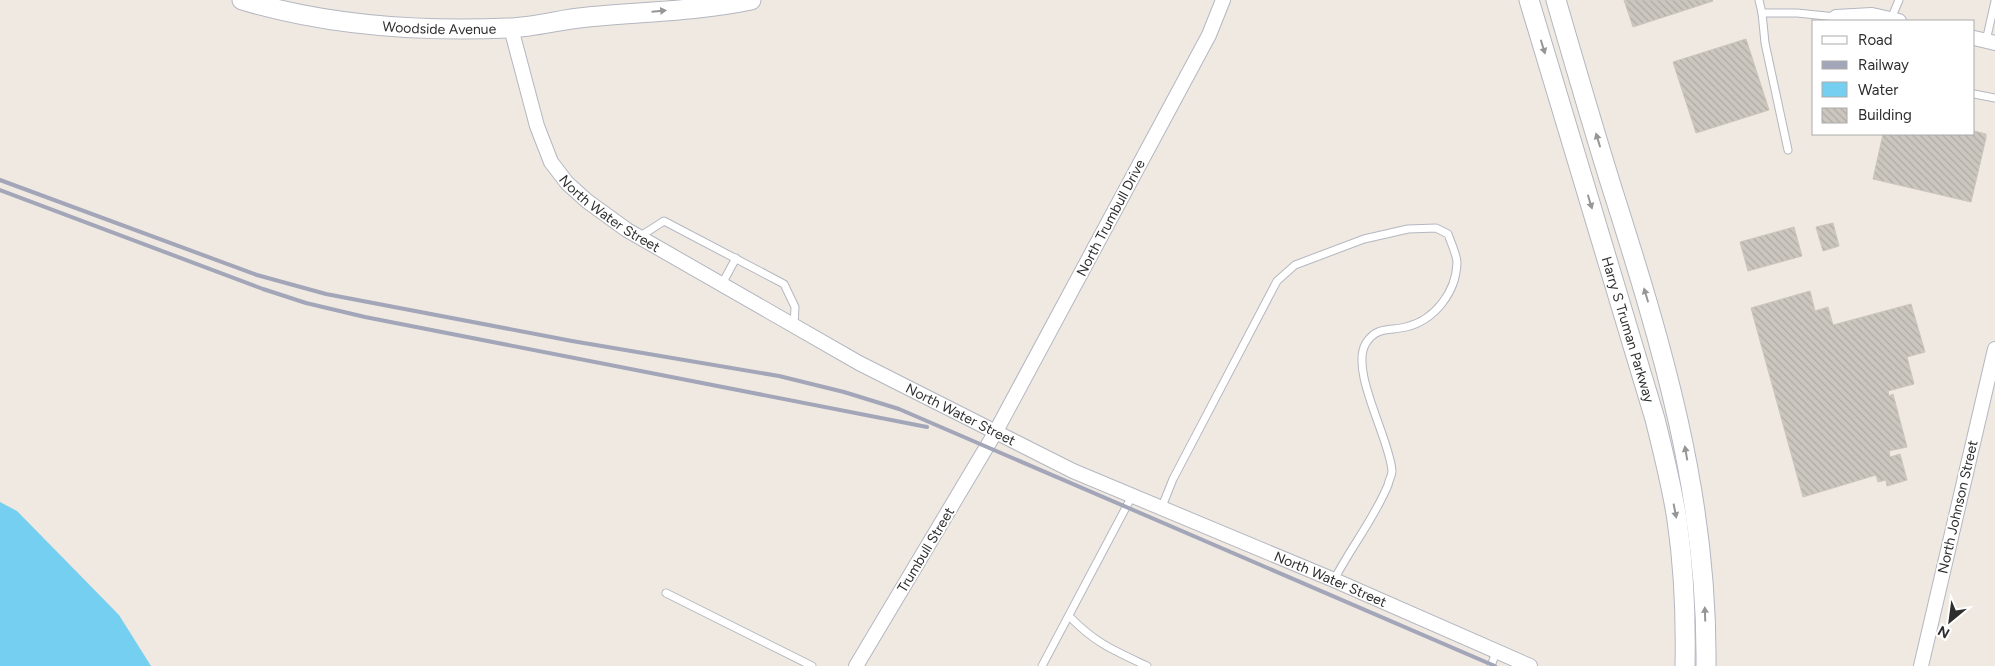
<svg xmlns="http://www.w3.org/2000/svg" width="1995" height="666" font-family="Figtree,sans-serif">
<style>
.water{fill:#75cff0}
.building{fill:url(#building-back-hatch);stroke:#cbc5ba}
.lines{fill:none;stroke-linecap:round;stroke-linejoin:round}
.lane-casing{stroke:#b4b7c1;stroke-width:9}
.street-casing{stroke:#b4b7c1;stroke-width:16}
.secondary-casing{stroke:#b4b7c1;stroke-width:21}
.lane{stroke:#fff;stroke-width:7}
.street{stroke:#fff;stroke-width:14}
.secondary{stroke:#fff;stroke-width:19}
.rail{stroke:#a3a6b8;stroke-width:4}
.oneway{fill:#969696}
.labels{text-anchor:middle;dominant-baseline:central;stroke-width:4;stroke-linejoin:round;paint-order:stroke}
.street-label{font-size:14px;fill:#2e2e2e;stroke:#fff}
</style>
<defs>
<pattern id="building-back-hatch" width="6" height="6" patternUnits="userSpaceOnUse" patternTransform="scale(1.25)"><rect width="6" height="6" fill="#cbc7bf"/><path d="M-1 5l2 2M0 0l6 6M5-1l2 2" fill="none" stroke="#afaba4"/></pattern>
</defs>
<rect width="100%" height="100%" fill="#efe9e1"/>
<polygon class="water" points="0,502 17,511 119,615 151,666 0,666"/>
<g class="building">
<polygon points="1624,0 1712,0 1713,1 1633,27"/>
<polygon points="1746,39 1769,110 1696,133 1673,62"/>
<polygon points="1974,131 1986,134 1986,138 1971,202 1873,179 1883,134 1974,134"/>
<polygon points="1833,223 1839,246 1823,251 1816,227"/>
<polygon points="1794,227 1802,256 1748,271 1740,242"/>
<polygon points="1810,291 1815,311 1828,307 1833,325 1911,304 1925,352 1907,357 1914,384 1888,391 1889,396 1893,394 1907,447 1889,451 1890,457 1900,454 1907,480 1887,486 1886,480 1878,482 1876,475 1803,497 1751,308"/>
</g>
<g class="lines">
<g class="lane-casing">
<g id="lane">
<polyline points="1759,0 1762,13 1797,13 1836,17"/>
<polyline points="1762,13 1765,43 1788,150"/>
<polyline points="1891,19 1899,0"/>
<polyline points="1986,41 1995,1"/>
<polyline points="1974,94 1995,98"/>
<polyline points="639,237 664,221 784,284 795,307 794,325"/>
<polyline points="722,284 736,258"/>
<path d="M1161,509l12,-30 104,-198 18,-16 69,-26 44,-10 28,-1 12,6c3,9 9,21 9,29 -1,29 -22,57 -51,64 -16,4 -29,-1 -40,16 -17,27 24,96 26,128 0,4 -3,9 -4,14 -14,34 -37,62 -54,95"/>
<polyline points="666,593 812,666"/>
<path d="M1069,616c26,27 44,34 78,50"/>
<polyline points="1042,666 1132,496"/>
<polyline points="1491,666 1496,652"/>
</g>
</g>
<g class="street-casing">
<g id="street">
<polyline points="1836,17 1872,15 1899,21"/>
<path id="s1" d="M511,28l26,98 14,36 16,21 20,18 40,29 232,133 214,108 261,109 196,86"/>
<polyline points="1974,38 1995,43"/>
<polyline points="856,666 995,433 1209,35 1223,0"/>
<polyline points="1921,666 1995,349"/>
</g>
</g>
<g class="secondary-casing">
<g id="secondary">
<path id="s2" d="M242,0c87,26 177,32 267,28 27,-1 53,-9 79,-11 54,-5 110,-6 163,-17"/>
<path id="s3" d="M1529,0l126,419c8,33 17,67 22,101 7,48 9,98 8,146"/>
<path d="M1556,0c18,62 36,124 55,185 51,160 97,311 95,481"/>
</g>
</g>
<use href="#lane" class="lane"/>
<use href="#street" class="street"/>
<use href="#secondary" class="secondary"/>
<g class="rail">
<polyline points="0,180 257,275 326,294 572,341 779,376 844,392 899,409 1495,666"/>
<polyline points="0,190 263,289 306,303 365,317 927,427"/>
</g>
</g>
<defs><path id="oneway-solid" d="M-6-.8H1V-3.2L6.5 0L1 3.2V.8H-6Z" transform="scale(1.25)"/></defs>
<g class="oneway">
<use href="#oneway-solid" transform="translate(659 11) rotate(-5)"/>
<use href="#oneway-solid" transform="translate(1543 47) rotate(73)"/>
<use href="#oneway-solid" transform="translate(1598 140) rotate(-107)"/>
<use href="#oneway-solid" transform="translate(1590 202) rotate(73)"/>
<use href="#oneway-solid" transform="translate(1646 295) rotate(-107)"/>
<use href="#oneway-solid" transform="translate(1686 453) rotate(-100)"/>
<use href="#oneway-solid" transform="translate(1675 511) rotate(79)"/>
<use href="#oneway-solid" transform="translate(1705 614) rotate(-92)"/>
</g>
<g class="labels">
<g class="street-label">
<text stroke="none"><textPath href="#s2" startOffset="200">Woodside Avenue</textPath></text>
<text stroke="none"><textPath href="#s1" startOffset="219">North Water Street</textPath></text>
<text transform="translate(1111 218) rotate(-62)">North Trumbull Drive</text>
<text stroke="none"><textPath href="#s3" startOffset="344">Harry S Truman Parkway</textPath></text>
<text stroke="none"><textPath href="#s1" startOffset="624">North Water Street</textPath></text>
<text transform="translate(1958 507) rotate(-77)">North Johnson Street</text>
<text transform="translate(926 550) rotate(-59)">Trumbull Street</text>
<text stroke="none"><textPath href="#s1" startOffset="1029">North Water Street</textPath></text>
</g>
</g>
<rect x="1812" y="20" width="162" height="115" fill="#ffffff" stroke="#ababab"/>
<rect x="1822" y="36" width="25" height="8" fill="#ffffff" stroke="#ababab"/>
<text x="1858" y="45" font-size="15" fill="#2e2e2e">Road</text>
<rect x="1822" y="61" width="25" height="8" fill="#a3a6b8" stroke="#ababab"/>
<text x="1858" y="70" font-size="15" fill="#2e2e2e">Railway</text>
<rect x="1822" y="82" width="25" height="15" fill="#75cff0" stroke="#ababab"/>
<text x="1858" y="95" font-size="15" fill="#2e2e2e">Water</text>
<rect x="1822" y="108" width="25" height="15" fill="url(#building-back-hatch)" stroke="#ababab"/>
<text x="1858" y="120" font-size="15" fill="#2e2e2e">Building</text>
<g transform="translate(1950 621) rotate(209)" stroke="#ffffff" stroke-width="4" paint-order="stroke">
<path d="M0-4L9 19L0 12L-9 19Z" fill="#2e2e2e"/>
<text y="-8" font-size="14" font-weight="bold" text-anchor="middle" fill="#2e2e2e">N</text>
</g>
</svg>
